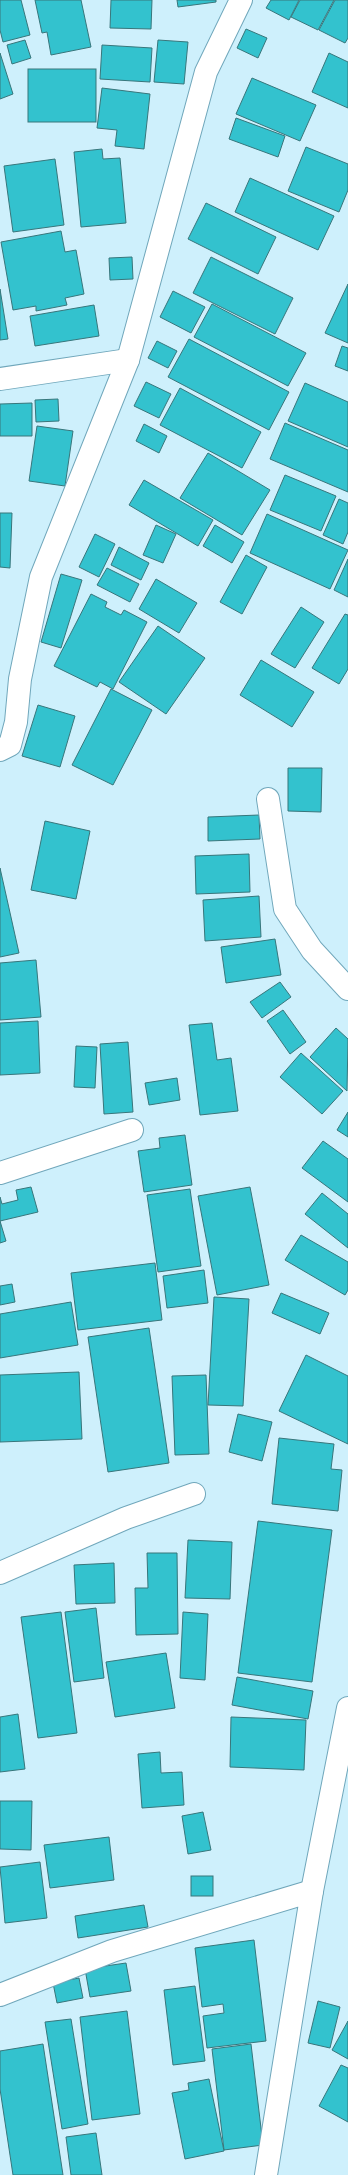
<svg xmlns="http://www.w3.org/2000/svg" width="348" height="2175" font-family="'PT Sans',sans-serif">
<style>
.building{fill:#33c2ce;stroke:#38767b}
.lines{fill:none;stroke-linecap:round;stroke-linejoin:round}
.minor-casing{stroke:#70a7bb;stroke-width:24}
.minor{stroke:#fff;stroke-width:22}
</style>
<rect width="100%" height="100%" fill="#cef0fc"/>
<g class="building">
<polygon points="0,0 21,0 30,35 3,42 0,30"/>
<polygon points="35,0 81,0 91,47 51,55 47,32 42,33"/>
<polygon points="111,0 152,0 151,29 110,28"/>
<polygon points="177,0 216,0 216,2 178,7"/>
<polygon points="271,0 299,0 289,20 266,8"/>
<polygon points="300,0 334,0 318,30 291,17"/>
<polygon points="335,0 348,0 348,38 345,43 319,30"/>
<polygon points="246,29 267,38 258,58 237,48"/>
<polygon points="25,40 31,58 12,64 7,45"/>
<polygon points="158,40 188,42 184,84 154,82"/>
<polygon points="102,45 152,48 150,82 100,79"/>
<polygon points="0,53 13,94 0,99"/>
<polygon points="329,53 348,62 348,108 312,92"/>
<rect x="28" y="69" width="68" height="53"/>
<polygon points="252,78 316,105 300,141 236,114"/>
<polygon points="102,88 150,94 144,149 115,146 117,130 97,128"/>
<polygon points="236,118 285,136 278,157 229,139"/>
<polygon points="306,147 348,164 348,190 339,212 288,191"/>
<polygon points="102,149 103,159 120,158 126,223 81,227 74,152"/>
<polygon points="55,159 64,225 13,232 4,166"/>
<polygon points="250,178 334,216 318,250 235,212"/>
<polygon points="206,203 276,237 258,274 188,239"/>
<polygon points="61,231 65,252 76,250 84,294 65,298 67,305 36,311 36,306 13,310 1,242"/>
<polygon points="132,257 133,279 110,280 109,258"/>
<polygon points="211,257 293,298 275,334 193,293"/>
<polygon points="348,284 348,343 325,333"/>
<polygon points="0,289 8,339 0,340"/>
<polygon points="173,291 205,307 191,333 160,317"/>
<polygon points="212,304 306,353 288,386 194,337"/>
<polygon points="94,305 99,336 35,346 30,316"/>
<polygon points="189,339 289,392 269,430 168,377"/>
<polygon points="157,341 177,351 168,368 148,358"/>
<polygon points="342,346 348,348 348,371 335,366"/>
<polygon points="146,382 171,394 159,418 134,406"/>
<polygon points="305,383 348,402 348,447 288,421"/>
<polygon points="180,388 261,432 242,468 160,425"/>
<polygon points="58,399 59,421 36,422 35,400"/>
<polygon points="32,403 32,436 0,436 0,404"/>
<polygon points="285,423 348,450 348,492 270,459"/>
<polygon points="144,424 167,436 159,453 136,441"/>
<polygon points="37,426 73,431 65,486 29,481"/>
<polygon points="208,453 270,490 242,535 180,498"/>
<polygon points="285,475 336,496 321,531 270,510"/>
<polygon points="144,480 213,520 198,546 129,505"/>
<polygon points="339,499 348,503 348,532 343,544 323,535"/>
<polygon points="0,513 12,513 10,568 0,567"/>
<polygon points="267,514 348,550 330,589 250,553"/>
<polygon points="156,525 176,534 163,563 143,555"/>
<polygon points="215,525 244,542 232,563 203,546"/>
<polygon points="95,534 115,544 99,577 79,567"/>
<polygon points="119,547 149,563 141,580 111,565"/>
<polygon points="246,555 267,567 242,614 220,602"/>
<polygon points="348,559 348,597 334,590"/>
<polygon points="107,568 139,584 130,602 97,585"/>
<polygon points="61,574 82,580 61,648 41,642"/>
<polygon points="156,579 197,603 179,633 139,609"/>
<polygon points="91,594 107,602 105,607 121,615 124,610 147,622 113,689 100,682 97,687 54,666"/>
<polygon points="301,607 324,622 295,668 271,654"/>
<polygon points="345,614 348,615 348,669 339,684 312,668"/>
<polygon points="158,626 205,658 166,714 119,682"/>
<polygon points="261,660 314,692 292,727 240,695"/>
<polygon points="111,689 152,710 113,785 72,765"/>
<polygon points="38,705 75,716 60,767 22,756"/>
<polygon points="288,768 322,768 321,812 288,811"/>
<polygon points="259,815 260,839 208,841 208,817"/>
<polygon points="45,821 90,831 76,899 31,890"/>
<polygon points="249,854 250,892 196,894 195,856"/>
<polygon points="0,868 19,953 0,957"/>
<polygon points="259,896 261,937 205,941 203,900"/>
<polygon points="275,939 281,975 226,983 221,947"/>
<polygon points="36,960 41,1017 0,1020 0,963"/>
<polygon points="280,982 291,997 262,1018 250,1002"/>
<polygon points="283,1010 306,1042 290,1054 267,1021"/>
<polygon points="38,1021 40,1073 0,1075 0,1023"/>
<polygon points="212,1023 217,1060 231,1058 238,1111 200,1115 189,1025"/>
<polygon points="336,1028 348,1039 347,1091 310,1057"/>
<polygon points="128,1042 133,1112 104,1114 100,1044"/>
<polygon points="76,1046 97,1047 95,1088 74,1087"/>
<polygon points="301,1053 343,1091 322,1114 280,1077"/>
<polygon points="177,1078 180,1100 149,1105 145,1083"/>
<polygon points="348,1112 348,1137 337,1130"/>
<polygon points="185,1135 192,1185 144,1192 138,1151 160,1148 159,1138"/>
<polygon points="323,1141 348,1159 348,1202 302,1168"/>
<polygon points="31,1187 38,1212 0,1221 0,1197 2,1204 18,1200 16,1190"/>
<polygon points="250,1187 269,1285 217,1295 198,1196"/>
<polygon points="190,1189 201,1266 158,1272 147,1195"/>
<polygon points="322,1193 348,1214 348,1248 305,1214"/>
<polygon points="0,1221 6,1241 0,1243"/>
<polygon points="301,1235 348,1262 348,1290 345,1295 285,1260"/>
<polygon points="155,1263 162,1320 78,1330 71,1273"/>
<polygon points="204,1270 208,1303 167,1308 163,1276"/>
<polygon points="12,1284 15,1302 0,1305 0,1286"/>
<polygon points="281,1293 329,1313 320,1334 272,1313"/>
<polygon points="214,1297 249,1299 243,1406 208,1405"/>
<polygon points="71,1302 78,1345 0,1358 0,1314"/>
<polygon points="149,1328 169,1463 108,1472 88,1337"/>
<polygon points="306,1355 348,1376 348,1444 279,1411"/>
<polygon points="79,1372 82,1439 0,1442 0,1375"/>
<polygon points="206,1375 209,1454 175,1455 172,1376"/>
<polygon points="238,1414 272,1422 262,1461 229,1452"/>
<polygon points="279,1438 334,1444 331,1469 342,1470 338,1511 272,1504"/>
<polygon points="258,1521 332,1530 312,1682 238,1673"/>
<polygon points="188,1540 232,1542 230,1599 185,1598"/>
<polygon points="147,1553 177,1553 178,1634 136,1635 135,1588 148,1588"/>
<polygon points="114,1563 115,1603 76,1604 74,1565"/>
<polygon points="96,1608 104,1678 74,1682 65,1612"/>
<polygon points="61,1612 77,1733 38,1738 21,1617"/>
<polygon points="183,1612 208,1614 205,1680 180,1678"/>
<polygon points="166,1653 175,1708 115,1717 106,1662"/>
<polygon points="237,1677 313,1691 308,1719 232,1705"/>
<polygon points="18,1714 25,1769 0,1772 0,1717"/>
<polygon points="231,1717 306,1720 304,1770 230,1767"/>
<polygon points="160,1752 161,1773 182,1772 184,1805 142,1808 138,1754"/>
<polygon points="0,1801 32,1801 31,1850 0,1849"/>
<polygon points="203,1812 211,1850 188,1854 182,1816"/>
<polygon points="109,1837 114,1880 50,1888 44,1845"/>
<polygon points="40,1862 47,1918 5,1923 0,1867"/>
<rect x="191" y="1876" width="22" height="20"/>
<polygon points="144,1905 148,1927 78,1938 75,1916"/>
<polygon points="254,1940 266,2041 207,2048 203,2016 224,2013 223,2004 202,2007 195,1948"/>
<polygon points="126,1963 131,1991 90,1997 85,1969"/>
<polygon points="79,1978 83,1998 57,2003 53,1983"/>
<polygon points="195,1986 205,2061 173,2065 164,1990"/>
<polygon points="318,2001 340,2007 330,2048 308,2043"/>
<polygon points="127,2011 140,2114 92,2120 80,2017"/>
<polygon points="71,2019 88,2124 62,2129 45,2022"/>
<polygon points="348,2021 348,2059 332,2050"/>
<polygon points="43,2044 63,2175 13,2175 0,2089 0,2051"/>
<polygon points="251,2044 263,2145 224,2150 212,2049"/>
<polygon points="341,2065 348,2068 348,2122 319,2106"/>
<polygon points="209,2079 224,2151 185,2159 172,2093 189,2090 188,2083"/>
<polygon points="96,2133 102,2175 71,2175 66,2137"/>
</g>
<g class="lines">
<g class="minor-casing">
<g id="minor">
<polyline points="0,379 128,360"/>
<polyline points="0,750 10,745 16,722 20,679 41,577 128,360 206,72 241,0"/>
<polyline points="268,799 285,909 312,950 348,989"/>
<polyline points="0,1173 132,1130"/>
<polyline points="0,1573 126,1518 194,1494"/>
<polyline points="312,1891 348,1708"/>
<polyline points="0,1995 112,1951 312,1891 266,2175"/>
</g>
</g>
<use href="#minor" class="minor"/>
</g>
</svg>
